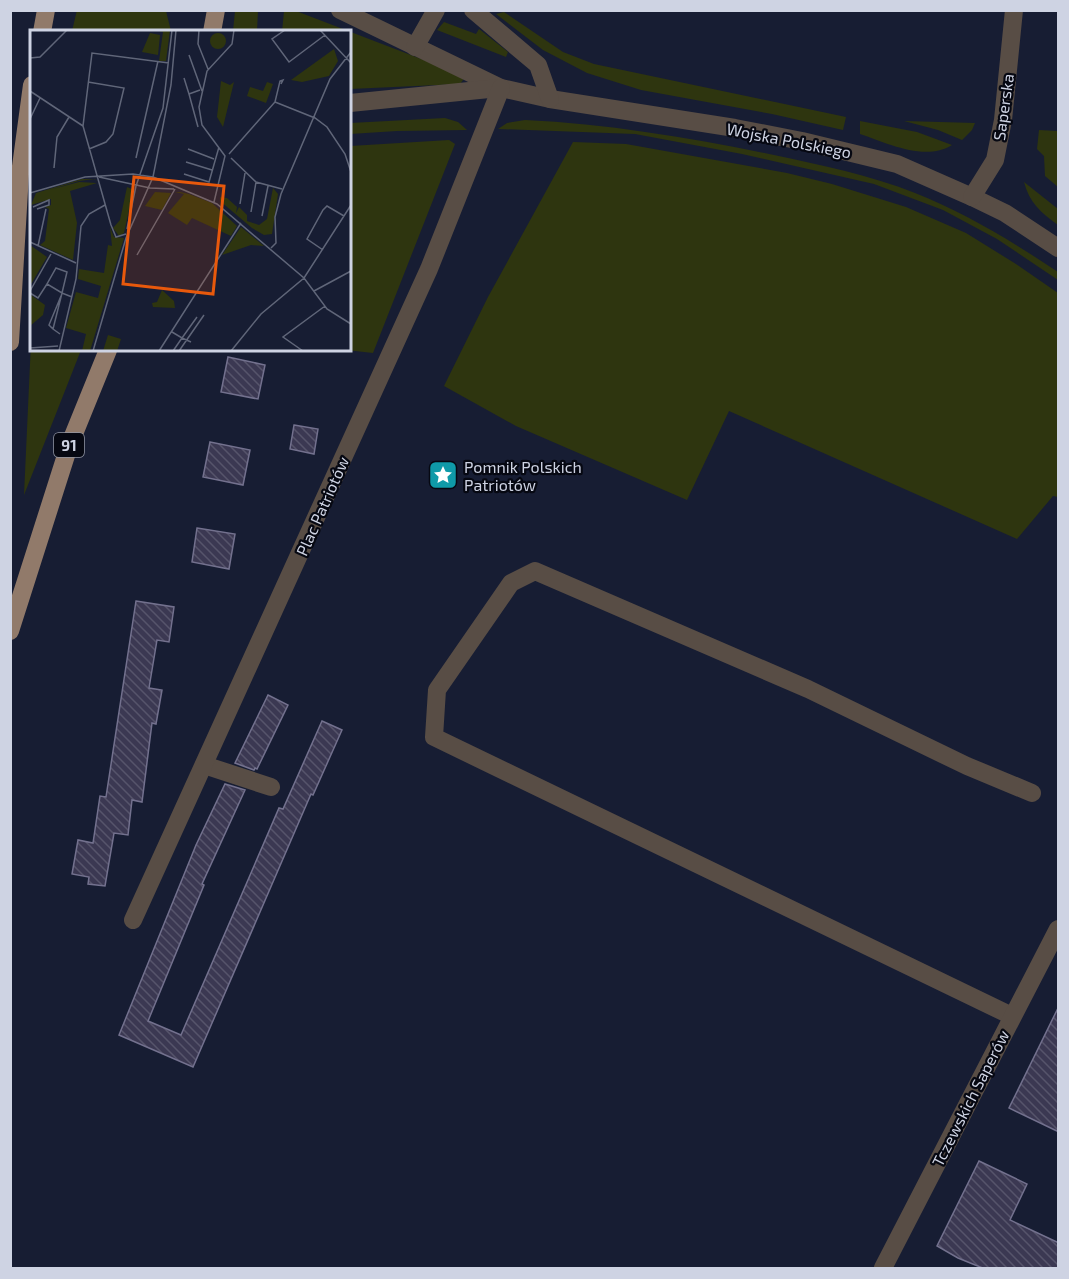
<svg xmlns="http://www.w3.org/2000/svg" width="1069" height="1279" font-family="'Exo 2',sans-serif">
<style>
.grass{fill:#2e350f}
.building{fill:url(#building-back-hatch);stroke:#73718e;stroke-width:1.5}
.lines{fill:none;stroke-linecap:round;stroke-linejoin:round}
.minor{stroke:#584d45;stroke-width:18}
.major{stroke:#917a6a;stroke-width:18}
.labels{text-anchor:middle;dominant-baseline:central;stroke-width:4.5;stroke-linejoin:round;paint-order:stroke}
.shield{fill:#060812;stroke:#9296a4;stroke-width:1.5}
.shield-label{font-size:15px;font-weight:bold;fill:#ced3e3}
.street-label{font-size:16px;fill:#ced3e3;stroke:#060812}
.poi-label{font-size:16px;fill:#ced3e3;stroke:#060812;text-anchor:start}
.inset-road{fill:none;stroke:#606679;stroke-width:1.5}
.view{fill:#e8590c;fill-opacity:0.15;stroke:#e8590c;stroke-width:3}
.inset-edge{fill:none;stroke:#ced3e3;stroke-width:3}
</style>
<defs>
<pattern id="building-back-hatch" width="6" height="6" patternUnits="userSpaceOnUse" patternTransform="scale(1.5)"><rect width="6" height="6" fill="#3b3852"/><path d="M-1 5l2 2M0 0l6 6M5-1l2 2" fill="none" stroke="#56546b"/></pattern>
</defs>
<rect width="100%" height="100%" fill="#171d33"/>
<g class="grass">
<polygon points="77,10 166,11 171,31 72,31"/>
<polygon points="235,11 258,11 257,31 233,31"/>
<polygon points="284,11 296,11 463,75 463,80 460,84 350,89 350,32 282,32"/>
<polygon points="504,12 563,52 594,64 846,117 843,130 772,114 641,90 587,73 543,50 496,14"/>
<polygon points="444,22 476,34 479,29 508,52 506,57 437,30"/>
<polygon points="445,118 458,122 467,130 397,131 350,134 350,123"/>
<path d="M525,120c84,4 167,18 249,35 47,10 96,20 141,38 51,20 98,49 143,79v8l-61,-41 -54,-29 -69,-26 -132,-30 -107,-20 -137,-5 9,-6z"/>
<path d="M860,121l57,11 35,13c-27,17 -65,-2 -92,-11z"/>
<polygon points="904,121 975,123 972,130 962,140 938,130"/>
<polygon points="1039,130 1058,131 1058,187 1045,176 1044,156 1037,149"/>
<polygon points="449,140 455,144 373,353 346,350 350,350 350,146"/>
<polygon points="573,142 626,144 787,173 832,184 906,207 966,233 1016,264 1058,293 1058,497 1053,496 1017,539 729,411 687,500 516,426 444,386 488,297"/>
<path d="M1024,182l34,27v16c-17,-12 -29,-23 -34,-43z"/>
<polygon points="31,342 32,350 81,350 24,495"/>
</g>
<g class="building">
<polygon points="228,357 265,365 258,399 221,392"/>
<polygon points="294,425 318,429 314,454 290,449"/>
<polygon points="210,442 250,450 243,485 203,477"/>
<polygon points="197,528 235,534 229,569 192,562"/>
<polygon points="136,601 174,607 169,642 157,640 149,688 162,690 156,724 152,723 142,802 132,800 128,835 114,833 105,886 88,884 89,877 72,874 78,840 93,843 100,796 106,797"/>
<polygon points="268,695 288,705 257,769 255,768 254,770 235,763"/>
<polygon points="322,721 342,730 313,795 311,794 193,1067 119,1035 196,845 225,784 245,790 202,884 204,885 148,1021 181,1035 279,808 283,809"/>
<polygon points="1059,1006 1059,1132 1009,1108"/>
<polygon points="979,1161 1027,1184 1010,1220 1059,1243 1059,1269 985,1269 958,1258 937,1246"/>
</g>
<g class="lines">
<g class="minor">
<polyline points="340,10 501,88 550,99 735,128 802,141 897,164 972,197 1005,213 1058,248"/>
<polyline points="473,10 538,65 550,99"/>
<polyline points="415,47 436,10"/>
<polyline points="350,103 499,88"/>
<polyline points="972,197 995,160 1003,120 1014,10"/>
<polyline points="204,765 271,787"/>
<polyline points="133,920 429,269 501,88"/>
<polyline points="1012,1016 434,737 437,690 511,583 535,571 808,689 967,766 1032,793"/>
<polyline points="883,1268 1058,929"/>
</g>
<g class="major">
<polyline points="42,32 46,10"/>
<polyline points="212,32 216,10"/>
<polyline points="10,342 20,174 32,85"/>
<polyline points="10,631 69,446 108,350"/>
</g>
</g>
<defs>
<g id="sight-square" transform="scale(1.5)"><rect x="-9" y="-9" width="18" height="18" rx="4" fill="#0f9aa8" stroke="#060812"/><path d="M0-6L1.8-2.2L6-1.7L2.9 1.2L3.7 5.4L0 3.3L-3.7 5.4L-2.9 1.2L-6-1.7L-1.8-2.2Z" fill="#fff"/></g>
</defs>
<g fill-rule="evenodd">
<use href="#sight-square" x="443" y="475"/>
</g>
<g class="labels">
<rect class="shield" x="54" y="433" width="30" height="24" rx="4.5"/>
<g class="shield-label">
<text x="69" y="445">91</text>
</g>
<g class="street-label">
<text transform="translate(1003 107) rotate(-82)">Saperska</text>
<text transform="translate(789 140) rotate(11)">Wojska Polskiego</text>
<text transform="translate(322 506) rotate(-66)">Plac Patriotów</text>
<text transform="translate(970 1098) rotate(-63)">Tczewskich Saperów</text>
</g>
<g class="poi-label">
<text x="464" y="466">Pomnik Polskich<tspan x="464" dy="18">Patriotów</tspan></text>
</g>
</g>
<g transform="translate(30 30)">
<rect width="321" height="321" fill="#171d33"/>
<path d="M126,0h14l-4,31h-7l4,-29zM120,3l10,2 -2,20 -16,-3zM237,52l6,2 -7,19 -19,-7 3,-9 13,4zM52,149h11l3,1 1,2 -2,-3 -16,2 -30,9 30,-8 18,1 -27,8 7,32 -4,37 -33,-15 5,-4 4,-32 -4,-2 6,-2v-6l-20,6 5,-12zM97,157l5,2 -1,11 -7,33 -5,3 -6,-8 7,-8zM243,158l5,6 -6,40 -8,1 -12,-7 -32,-27v-4l7,1 10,9 -1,6 3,-6 8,8v6l12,4 8,-6zM125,162l16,1 -9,17 -17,-4zM145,162h5l9,2 23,9 25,23 -6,10 -39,-18 -5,7 -19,-12 16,-19zM80,197l4,10 10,1 -34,113h-8l4,-17 -20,-6 10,-36 22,6 3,-12 -23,-7 1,-10 25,4 4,-28 4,1z" fill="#2e350f"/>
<path d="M211,197l23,19 -13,-1 -29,10zM78,305l13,4 -4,12h-14z" fill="#2e350f"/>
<path d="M132,260l12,11 1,7 -22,-1 -1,-4 5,-1z" fill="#2e350f"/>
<path d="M180 11a8 8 0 1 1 16 0a8 8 0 1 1-16 0ZM304,19l4,12 -9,15 -27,6 -11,-2zM191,51l9,4 4,-3 -11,45 -6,-10zM0,215l17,12 -17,29zM1,265l14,10 -2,10 -13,11z" fill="#2e350f"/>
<path class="inset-road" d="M169,0l-1,14 10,25M255,0l-13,9 17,23 36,-27M290,0l31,33M159,25l13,36M0,28l10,-1 27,-27M154,48l5,16 11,-4M58,52l36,6 -11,46 -7,8 -17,7M0,61l53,35M159,64l9,33M245,72l40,16 12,9 18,27 6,18M0,89l10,-21M158,119l26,10M199,124l46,-52 5,-21 3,-1 -2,4M106,128l22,-97M201,128l25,24 26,7M156,132l26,8M24,138l3,-31 12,-20M154,144l25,8 10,-35M69,147l51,11M123,147l64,27 87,74 23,31 24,15M120,158l24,1M0,163l55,-16 48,-3 20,3M184,172l11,-46 -23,-31 -3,-18 8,-36 25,-27 2,-14M210,174l5,-31M3,177l16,-7v5l-12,4M221,182l5,-30M232,186l6,-30M81,195l-28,-99 9,-73 77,10M81,195l5,12 10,-3M97,199l9,-43 27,-78 9,-78M0,212l46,21M8,216l8,-37M241,218l5,-5 -1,-26 6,-23 49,-115 21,-27M293,220l-16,-11 16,-29 4,-4 17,10M107,225l38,-66M26,238l11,4 -5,21 -15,-9zM0,261l21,-37M284,261l37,-20M0,263l8,5 9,-14M23,299l-4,-4 12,-29M142,302l10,6 15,-21M30,304l-7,-5 9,-36 10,4M0,318l28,-2M29,321l17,-72 5,-53 8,-12 16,-9M63,321l33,-113 27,-61 18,-92 5,-55M129,321l82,-128M143,321l9,-13 9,4M149,321l25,-36M201,321l30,-37 43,-36 47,-73M273,321l-20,-14 42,-31"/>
<path class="view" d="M104,147l90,9 -11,108 -90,-10z"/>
<rect width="321" height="321" class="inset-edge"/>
</g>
<rect width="1069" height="1279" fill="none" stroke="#ced3e3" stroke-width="24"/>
</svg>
